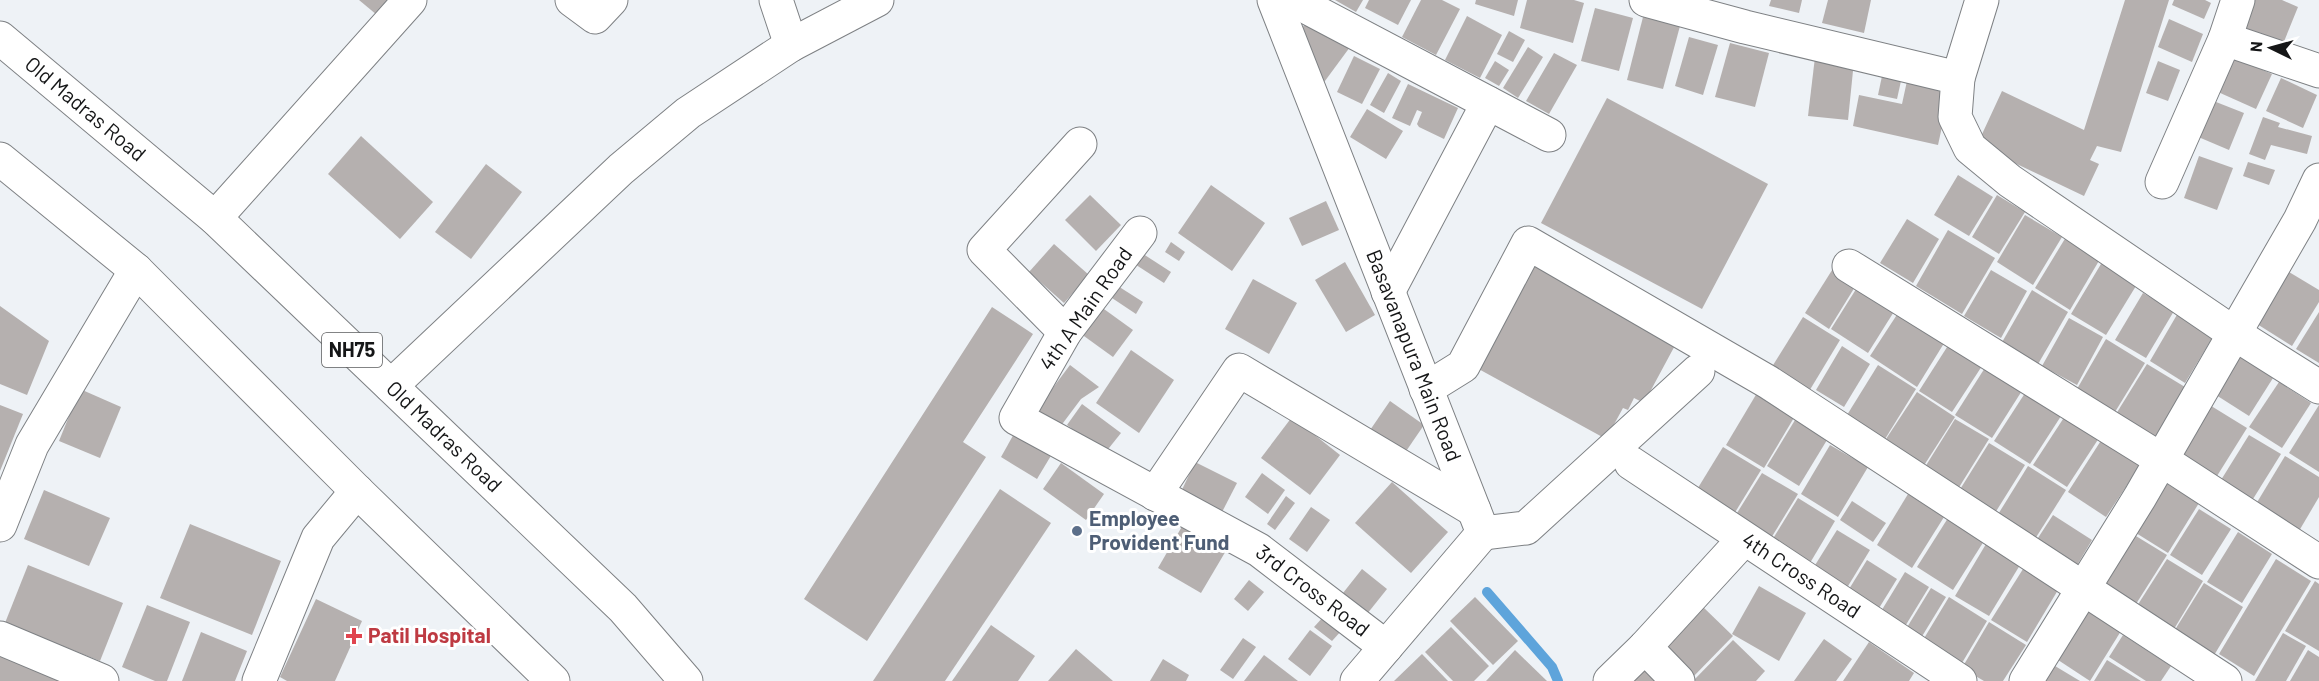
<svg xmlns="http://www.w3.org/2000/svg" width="2319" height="681" viewBox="0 0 2319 681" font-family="Barlow,sans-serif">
<rect width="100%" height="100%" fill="#eef2f6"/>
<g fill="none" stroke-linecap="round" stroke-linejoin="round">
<polyline stroke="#5ea4db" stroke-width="10" points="1487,592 1552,667 1558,681"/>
</g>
<g fill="#b5b0af">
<polygon points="359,0 401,0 383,20"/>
<polygon points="1335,0 1363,0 1356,12"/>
<polygon points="1369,0 1411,0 1398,25 1365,8"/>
<polygon points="1421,0 1442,0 1460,9 1436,55 1402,37"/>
<polygon points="1476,0 1518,0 1514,16 1475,4"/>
<polygon points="1527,0 1574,0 1584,3 1573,43 1520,28"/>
<polygon points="1771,0 1802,0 1799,13 1769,6"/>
<polygon points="1828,0 1871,0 1864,33 1822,23"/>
<polygon points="2125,0 2169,0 2121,152 2097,146 2090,160 2099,164 2084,196 1977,145 2002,91 2084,130"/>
<polygon points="2174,0 2205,0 2211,3 2204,19 2172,5"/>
<polygon points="2241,0 2282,0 2298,7 2283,44 2232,23"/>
<polygon points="1595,8 1633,18 1619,71 1581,61"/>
<polygon points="1467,16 1502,35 1480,78 1445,60"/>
<polygon points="1643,17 1680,26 1663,89 1627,80"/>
<polygon points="2169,19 2203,34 2192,62 2158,47"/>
<polygon points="1305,25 1350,47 1322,85 1296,32"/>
<polygon points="1509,31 1525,40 1513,62 1497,54"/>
<polygon points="1689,37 1718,45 1703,95 1675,86"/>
<polygon points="1730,43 1769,53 1755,107 1715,97"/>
<polygon points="1528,47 1543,57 1518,98 1503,88"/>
<polygon points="1554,53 1577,65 1549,114 1526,101"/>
<polygon points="1354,56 1380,69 1362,104 1337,92"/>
<polygon points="1815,57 1854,61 1848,120 1808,116"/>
<polygon points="2233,57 2272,74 2256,109 2218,92"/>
<polygon points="1495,61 1509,70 1499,86 1485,78"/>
<polygon points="2158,61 2180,70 2168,101 2146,93"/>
<polygon points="1388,73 1401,81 1384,113 1370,105"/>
<polygon points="1882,76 1901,81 1897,99 1878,95"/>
<polygon points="2281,78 2317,95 2303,128 2266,111"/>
<polygon points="1907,81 1950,90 1938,145 1853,126 1859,95 1902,104"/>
<polygon points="1408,84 1458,108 1444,139 1419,127 1417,124 1422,112 1417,110 1410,126 1392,118"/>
<polygon points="1607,98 1768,184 1702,309 1541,223"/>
<polygon points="2211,100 2244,113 2229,150 2196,136"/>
<polygon points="1367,109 1403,131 1386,159 1350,137"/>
<polygon points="2263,117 2280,123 2278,127 2312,136 2307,154 2271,145 2265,160 2249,154"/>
<polygon points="361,136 433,202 400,239 328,174"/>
<polygon points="2199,156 2233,168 2217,210 2184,198"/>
<polygon points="2248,162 2275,170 2269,185 2243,176"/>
<polygon points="486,164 522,192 471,259 435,232"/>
<polygon points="1958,175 1993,197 1969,236 1934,215"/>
<polygon points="1211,185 1265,223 1232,271 1178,233"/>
<polygon points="1090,195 1121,225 1096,251 1065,220"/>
<polygon points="1997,195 2025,212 1999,254 1972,237"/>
<polygon points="1326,201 1339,230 1302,246 1289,218"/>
<polygon points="2025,215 2062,237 2033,285 1997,262"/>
<polygon points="1907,219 1939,239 1913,283 1880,263"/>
<polygon points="1948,230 1995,258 1962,314 1916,286"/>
<polygon points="2066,237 2100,259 2070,310 2035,288"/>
<polygon points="1171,242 1185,252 1179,261 1165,252"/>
<polygon points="1054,244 1089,275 1064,303 1029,272"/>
<polygon points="1137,250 1171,272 1164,283 1130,261"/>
<polygon points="1535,258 1679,338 1644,403 1634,398 1628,410 1623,408 1606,439 1475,367"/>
<polygon points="2104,259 2139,281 2106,335 2071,314"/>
<polygon points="1345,262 1375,315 1346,332 1315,280"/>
<polygon points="1834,267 1858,282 1829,329 1805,313"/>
<polygon points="1991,270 2027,291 2001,338 1964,316"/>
<polygon points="2289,272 2319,290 2319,302 2292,346 2257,324"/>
<polygon points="1253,279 1297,303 1269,354 1225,329"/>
<polygon points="1110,281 1143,302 1136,314 1103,292"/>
<polygon points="1858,286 1895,310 1868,353 1831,329"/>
<polygon points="2032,290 2068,312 2037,366 2001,344"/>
<polygon points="2143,293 2174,311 2146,358 2115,340"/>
<polygon points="1097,304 1133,330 1113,357 1077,331"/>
<polygon points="0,306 49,341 27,395 0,384"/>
<polygon points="992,307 1033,334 963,442 986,457 867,641 804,599"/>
<polygon points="1900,310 1946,340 1917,387 1870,356"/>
<polygon points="2319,312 2319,363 2296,349"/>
<polygon points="2178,313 2214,335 2185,383 2150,361"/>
<polygon points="1803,317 1840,340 1808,393 1770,370"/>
<polygon points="2069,318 2103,337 2077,385 2042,366"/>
<polygon points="2106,339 2145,363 2115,412 2077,389"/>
<polygon points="1949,344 1982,366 1952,412 1919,391"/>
<polygon points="1842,346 1870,364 1844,407 1816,390"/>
<polygon points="1131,350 1174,380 1139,433 1096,403"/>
<polygon points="2241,356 2273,378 2249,416 2216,395"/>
<polygon points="1988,363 2025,386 1992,438 1955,415"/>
<polygon points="2147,364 2185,387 2155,437 2116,414"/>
<polygon points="1070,365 1099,387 1081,399 1060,427 1034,413"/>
<polygon points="1878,365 1916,389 1885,439 1847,415"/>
<polygon points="2279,382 2311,403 2282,448 2249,427"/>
<polygon points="80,389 121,407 100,458 59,441"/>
<polygon points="2027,390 2063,413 2030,464 1994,441"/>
<polygon points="1917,392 1955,417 1923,467 1884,442"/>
<polygon points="1757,393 1795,416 1764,468 1726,445"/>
<polygon points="1390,401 1424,425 1400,460 1366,436"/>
<polygon points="1082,404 1121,433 1105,453 1067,425"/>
<polygon points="2208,404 2247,428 2217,476 2179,452"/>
<polygon points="0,405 23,414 0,471"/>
<polygon points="2319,405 2319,472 2289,453"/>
<polygon points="2065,416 2099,438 2067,487 2033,465"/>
<polygon points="1292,417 1340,455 1310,495 1261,458"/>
<polygon points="1955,419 1989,439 1958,489 1925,467"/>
<polygon points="1795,420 1827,440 1799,486 1767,466"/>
<polygon points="1015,432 1052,454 1037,479 1001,457"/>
<polygon points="2249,435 2281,454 2253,499 2221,480"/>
<polygon points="2102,439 2141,464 2106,517 2068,492"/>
<polygon points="1989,443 2025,465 1995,513 1959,491"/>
<polygon points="1830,445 1868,467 1838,517 1801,494"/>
<polygon points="1723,447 1761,470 1731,519 1693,496"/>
<polygon points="2285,456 2319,477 2319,497 2299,531 2256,504"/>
<polygon points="1195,462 1237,483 1221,514 1180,494"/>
<polygon points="1061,463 1104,494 1086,520 1043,489"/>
<polygon points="2028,466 2066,490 2035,539 1997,516"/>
<polygon points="1262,473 1285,490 1268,514 1245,497"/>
<polygon points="1762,473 1798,494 1768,543 1732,521"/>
<polygon points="2159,479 2199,503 2168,553 2128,528"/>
<polygon points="1392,482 1448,532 1411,573 1355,523"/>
<polygon points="1000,489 1051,523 945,681 873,681"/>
<polygon points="44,490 110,518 89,566 24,539"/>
<polygon points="1908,494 1944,517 1912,568 1877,545"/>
<polygon points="1286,496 1295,503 1275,530 1267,524"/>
<polygon points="1798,498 1835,521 1807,568 1769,545"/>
<polygon points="1852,501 1886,523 1873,542 1840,520"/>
<polygon points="1311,507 1330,520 1307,552 1289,539"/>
<polygon points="2199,509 2231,529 2202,575 2170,555"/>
<polygon points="2053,515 2092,540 2076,567 2036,541"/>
<polygon points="1948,518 1984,541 1953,590 1917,567"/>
<polygon points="1184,523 1227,549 1201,593 1158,568"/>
<polygon points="190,524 281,561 252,635 160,598"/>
<polygon points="1837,530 1870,550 1845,591 1812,570"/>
<polygon points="2238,532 2272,554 2242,603 2207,582"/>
<polygon points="2131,533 2167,555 2136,604 2101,582"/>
<polygon points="1986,544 2020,565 1989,616 1955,596"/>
<polygon points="2167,559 2203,581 2174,629 2137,606"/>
<polygon points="2276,559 2311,581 2254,676 2219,654"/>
<polygon points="1867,560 1897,579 1876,613 1846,594"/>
<polygon points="28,565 123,603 100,661 5,623"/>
<polygon points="1362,569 1387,589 1367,614 1343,593"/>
<polygon points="2023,569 2058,590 2027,642 1991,620"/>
<polygon points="1905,572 1929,587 1904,628 1880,613"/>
<polygon points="1249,580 1264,592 1248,611 1234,599"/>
<polygon points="2315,581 2319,584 2319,651 2285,631"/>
<polygon points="2204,583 2243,607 2213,657 2173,633"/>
<polygon points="1759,586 1806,613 1779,661 1732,634"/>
<polygon points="1931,588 1946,597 1921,638 1906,629"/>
<polygon points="1475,597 1518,641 1493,665 1450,621"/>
<polygon points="1949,597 1987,621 1959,668 1920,645"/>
<polygon points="316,599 362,621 335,681 287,681 280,677"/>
<polygon points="147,605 190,622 167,681 155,681 122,667"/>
<polygon points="1702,606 1733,636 1692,678 1662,649"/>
<polygon points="2083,607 2121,631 2090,681 2052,656"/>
<polygon points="1324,616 1342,630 1332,641 1314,627"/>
<polygon points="1989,622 2026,645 2003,681 1984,681 1962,668"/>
<polygon points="991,625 1035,656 1018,681 952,681"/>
<polygon points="1451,627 1489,666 1474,681 1453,681 1425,652"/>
<polygon points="1310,630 1332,646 1310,676 1288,659"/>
<polygon points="201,632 247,651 235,681 182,681"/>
<polygon points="2283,633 2306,646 2286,681 2255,681"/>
<polygon points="2123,635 2171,666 2161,681 2146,681 2109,657"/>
<polygon points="1243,638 1256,647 1233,679 1220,670"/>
<polygon points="1824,639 1852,659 1836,681 1794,681"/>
<polygon points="1733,640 1765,671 1756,681 1696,681 1694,680"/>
<polygon points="1869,642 1914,673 1909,681 1843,681"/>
<polygon points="1076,649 1113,681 1048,681"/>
<polygon points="1515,650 1547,681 1486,681"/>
<polygon points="2308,650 2319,657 2319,681 2290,681"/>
<polygon points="1422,654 1448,681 1394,681"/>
<polygon points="1264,655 1298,681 1244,681"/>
<polygon points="0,656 62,681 0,681"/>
<polygon points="1163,659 1189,675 1186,681 1150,681"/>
<polygon points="2107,660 2141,681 2094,681"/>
<polygon points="1647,663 1664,681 1628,681"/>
<polygon points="2050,663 2080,681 2038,681"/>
</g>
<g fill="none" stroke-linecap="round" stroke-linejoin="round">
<g stroke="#7e8184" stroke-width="35">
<g id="minor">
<polyline points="572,0 595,17 611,0"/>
<polyline points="776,0 791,45"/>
<path id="s1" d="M1274 0 1483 533 1357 681"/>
<polyline points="1293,0 1549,135"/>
<polyline points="1646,0 1745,27 1958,78 1955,117 1970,148 2010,181 2235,334 2319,387"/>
<polyline points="2238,0 2225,39 2319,71"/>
<polyline points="1958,78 1982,0"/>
<polyline points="2162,182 2225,39"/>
<polyline points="215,218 410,0"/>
<path id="s2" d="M1140 233 1065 332 1016 418 1259 550 1386 647"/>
<polyline points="1849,266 2162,460 2319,562"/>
<polyline points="1388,292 1488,103"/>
<polyline points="1065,332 984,250 1080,144"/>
<polyline points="391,386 621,169 688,113 791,45 877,0"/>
<polyline points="1426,389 1463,366 1528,243 1768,382 2225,681"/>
<path id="s3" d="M1631 463 1960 681"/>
<polyline points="1155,494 1239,370 1474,510"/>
<polyline points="0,525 32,445 136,270"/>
<polyline points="1483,533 1526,528 1698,371"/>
<polyline points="0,638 102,681"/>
<polyline points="1645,647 1678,681"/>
<polyline points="259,681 318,538 357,491"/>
<polyline points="1610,681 1645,647 1744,539"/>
<polyline points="2026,681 2140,497 2300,220 2319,180"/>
</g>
</g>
<g stroke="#7e8184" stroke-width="35">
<g id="highway">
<path id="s4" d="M0 38 215 218 623 608 686 681"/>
<polyline points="0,159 136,270 357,491 553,681"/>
</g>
</g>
<use href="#minor" stroke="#fff" stroke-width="33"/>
<use href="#highway" stroke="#fff" stroke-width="33"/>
</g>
<circle fill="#5c6f8a" stroke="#fff" stroke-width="2" cx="1077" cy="531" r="6"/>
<path fill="#e0444e" stroke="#fff" stroke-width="2" d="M351 627h6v6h6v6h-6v6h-6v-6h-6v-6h6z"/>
<g text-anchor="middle" stroke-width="6" stroke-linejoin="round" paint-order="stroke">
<rect fill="#fff" stroke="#5b5c5d" stroke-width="1.5" x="322" y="333" width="60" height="34" rx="4.5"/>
<g font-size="20" font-weight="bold" fill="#151617">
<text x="352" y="357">NH75</text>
</g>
<g font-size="21" fill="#151617" stroke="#fff">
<text dy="7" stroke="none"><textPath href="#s4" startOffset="111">Old Madras Road</textPath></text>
<text transform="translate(1086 309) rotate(-55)" y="7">4th A Main Road</text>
<text dy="7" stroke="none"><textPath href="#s1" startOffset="382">Basavanapura Main Road</textPath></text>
<text dy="7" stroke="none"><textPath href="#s4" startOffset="597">Old Madras Road</textPath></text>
<text dy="7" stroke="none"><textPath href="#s3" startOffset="204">4th Cross Road</textPath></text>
<text dy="7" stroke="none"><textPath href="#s2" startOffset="567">3rd Cross Road</textPath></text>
</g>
<g font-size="21" font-weight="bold" fill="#4e5e75" stroke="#fff" text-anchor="start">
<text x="1089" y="526">Employee<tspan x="1089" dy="24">Provident Fund</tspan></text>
</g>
<g font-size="21" font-weight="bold" fill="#be3a42" stroke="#fff" text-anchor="start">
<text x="368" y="643">Patil Hospital</text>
</g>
</g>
<g transform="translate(2271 48) rotate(275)" stroke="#ffffff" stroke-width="4.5" paint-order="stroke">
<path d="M0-4.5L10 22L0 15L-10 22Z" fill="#151617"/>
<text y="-9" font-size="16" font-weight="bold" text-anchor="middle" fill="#151617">N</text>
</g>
</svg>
